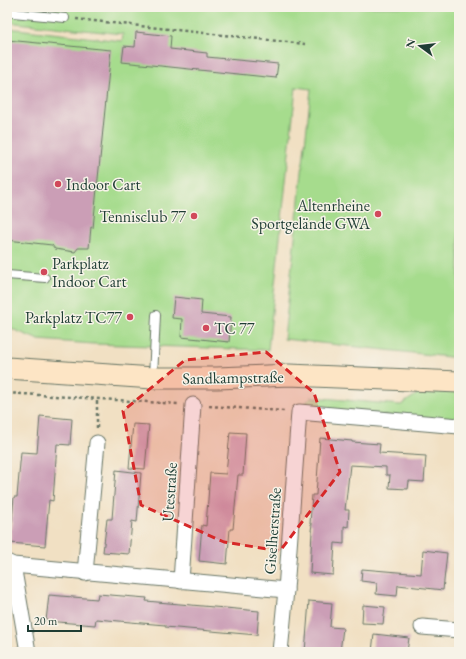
<svg xmlns="http://www.w3.org/2000/svg" width="466" height="659" viewBox="0 0 466 659" font-family="'EB Garamond',serif">
<rect width="100%" height="100%" fill="#f7f3e8"/>
<filter id="ink" filterUnits="userSpaceOnUse"><feTurbulence type="fractalNoise" baseFrequency=".025" numOctaves="2"/><feDisplacementMap in="SourceGraphic" scale="8" xChannelSelector="R" yChannelSelector="G"/><feConvolveMatrix kernelMatrix="1 2 1 2 8 2 1 2 1" color-interpolation-filters="sRGB"/></filter>
<filter id="wash" filterUnits="userSpaceOnUse"><feTurbulence type="fractalNoise" baseFrequency=".012" numOctaves="4" result="noise"/><feDisplacementMap in="SourceGraphic" scale="16" xChannelSelector="R" yChannelSelector="G"/><feGaussianBlur stdDeviation="0.9" result="paint"/><feColorMatrix in="noise" values="0 0 0 0 0 0 0 0 0 0 0 0 0 0 0 0 0 1.4 0 .05"/><feComposite in="paint" operator="in"/></filter>
<g filter="url(#wash)">
<rect width="100%" height="100%" fill="#f1e0c3"/>
<g fill="#a6dc8d" stroke="#628c60">
<polygon points="7,7 459,7 459,358 284,339 311,89 296,87 268,350 94,344 39,340 7,327 7,26 7,28 122,41 123,34 7,22"/>
<polygon points="426,388 459,391 459,422 300,408 311,397 401,405"/>
</g>
<g id="blocks">
<g fill="#cb9eb6">
<polygon points="136,32 171,36 170,49 207,53 207,57 278,64 276,78 122,62 124,46 135,47"/>
<polygon points="7,40 111,50 93,228 91,227 89,248 78,248 75,252 55,249 52,245 7,240"/>
<polygon points="174,297 202,300 201,314 231,317 229,342 181,337 182,319 172,318"/>
<polygon points="40,416 72,419 70,445 57,444 53,501 49,500 45,546 10,543 14,497 17,497 21,452 37,453"/>
<polygon points="133,424 149,425 145,469 129,468"/>
<polygon points="230,432 246,433 243,475 238,475 233,529 230,529 227,564 199,561 202,525 206,526 210,473 226,474"/>
<polygon points="320,438 352,441 352,442 380,444 379,453 426,456 424,482 409,481 408,489 389,488 390,475 386,475 386,467 350,465 345,510 349,510 348,527 344,526 344,544 335,543 333,575 310,573 312,531 311,531 312,524 310,524 312,495 316,495"/>
<polygon points="116,470 141,473 137,522 132,521 129,554 103,552 107,519 112,519"/>
<polygon points="423,550 447,553 443,590 398,585 397,596 376,594 377,583 361,581 362,569 421,574"/>
<polygon points="98,594 147,598 146,601 259,611 257,635 165,627 165,625 96,619 95,625 46,621 49,595 97,599"/>
<polygon points="309,601 332,603 330,627 343,628 340,652 305,652"/>
<polygon points="363,605 385,607 383,624 362,623"/>
<polygon points="374,634 409,638 407,652 372,652"/>
</g>
</g>
</g>
<g filter="url(#ink)">
<use href="#blocks" fill-opacity="0" stroke="#687666" stroke-width="1"/>
<g fill="none" stroke-linecap="round" stroke-linejoin="round">
<g stroke="#687666" stroke-width="10">
<g id="lane">
<polyline points="7,13 13,13 14,7"/>
<polyline points="13,13 65,18"/>
<polyline points="7,275 45,278"/>
<polyline points="153,377 156,315"/>
</g>
</g>
<g stroke="#687666" stroke-width="17">
<g id="street">
<polyline points="7,562 13,565 286,590"/>
<polyline points="13,565 28,652"/>
<polyline points="85,573 97,443"/>
<polyline points="181,581 193,405"/>
<polyline points="422,627 459,630"/>
<polyline points="280,652 286,590 299,412 459,426"/>
</g>
</g>
<g stroke="#687666" stroke-width="23">
<polyline id="secondary" points="7,368 153,378 217,378 289,375 459,382"/>
</g>
<g stroke="#687666" stroke-width="2.5" stroke-dasharray="3 3" stroke-linecap="butt">
<polyline points="76,19 305,44"/>
<polyline points="7,393 178,404"/>
<polyline points="209,406 284,411"/>
<polyline points="97,428 97,399"/>
</g>
<use href="#lane" stroke="#fff" stroke-width="8"/>
<use href="#street" stroke="#fff" stroke-width="15"/>
<use href="#secondary" stroke="#fde5c5" stroke-width="21"/>
</g>
</g>
<path fill="#d62828" fill-opacity="0.2" stroke="#d62828" stroke-width="3" stroke-dasharray="8 5" stroke-linejoin="round" d="M266 352 314 393 340 472 280 551 224 542 141 505 123 411 185 360Z"/>
<g fill="#d1495b" stroke="#f7f3e8" stroke-width="1.5">
<circle cx="58" cy="184" r="4"/>
<circle cx="378" cy="214" r="4"/>
<circle cx="194" cy="216" r="4"/>
<circle cx="44" cy="272" r="4"/>
<circle cx="130" cy="317" r="4"/>
<circle cx="206" cy="328" r="4"/>
</g>
<g text-anchor="middle" stroke-width="3" stroke-linejoin="round" paint-order="stroke">
<g font-size="16" fill="#1f3d34" stroke="#f7f3e8" text-anchor="start">
<text x="66" y="190">Indoor Cart</text>
<text x="370" y="211" text-anchor="end">Altenrheine<tspan x="370" dy="18">Sportgelände GWA</tspan></text>
<text x="186" y="222" text-anchor="end">Tennisclub 77</text>
<text x="52" y="269">Parkplatz<tspan x="52" dy="18">Indoor Cart</tspan></text>
<text x="122" y="323" text-anchor="end">Parkplatz TC77</text>
<text x="214" y="334">TC 77</text>
</g>
<g font-size="16" fill="#1f3d34" stroke="#f7f3e8">
<text transform="translate(233 377) rotate(-1)" y="6">Sandkampstraße</text>
<text transform="translate(169 492) rotate(-86)" y="6">Utestraße</text>
<text transform="translate(272 531) rotate(-86)" y="6">Giselherstraße</text>
</g>
</g>
<rect width="466" height="659" fill="none" stroke="#f7f3e8" stroke-width="24"/>
<g transform="translate(420 46) rotate(285)" stroke="#f7f3e8" stroke-width="3" paint-order="stroke">
<path d="M0-3L7 15L0 10L-7 15Z" fill="#1f3d34"/>
<text y="-6" font-size="11" font-weight="bold" text-anchor="middle" fill="#1f3d34">N</text>
</g>
<path d="M28 625v6h53v-6" fill="none" stroke="#1f3d34" stroke-width="2"/>
<text x="34" y="625" font-size="12" fill="#1f3d34" stroke="#f7f3e8" stroke-width="3" paint-order="stroke">20 m</text>
</svg>
